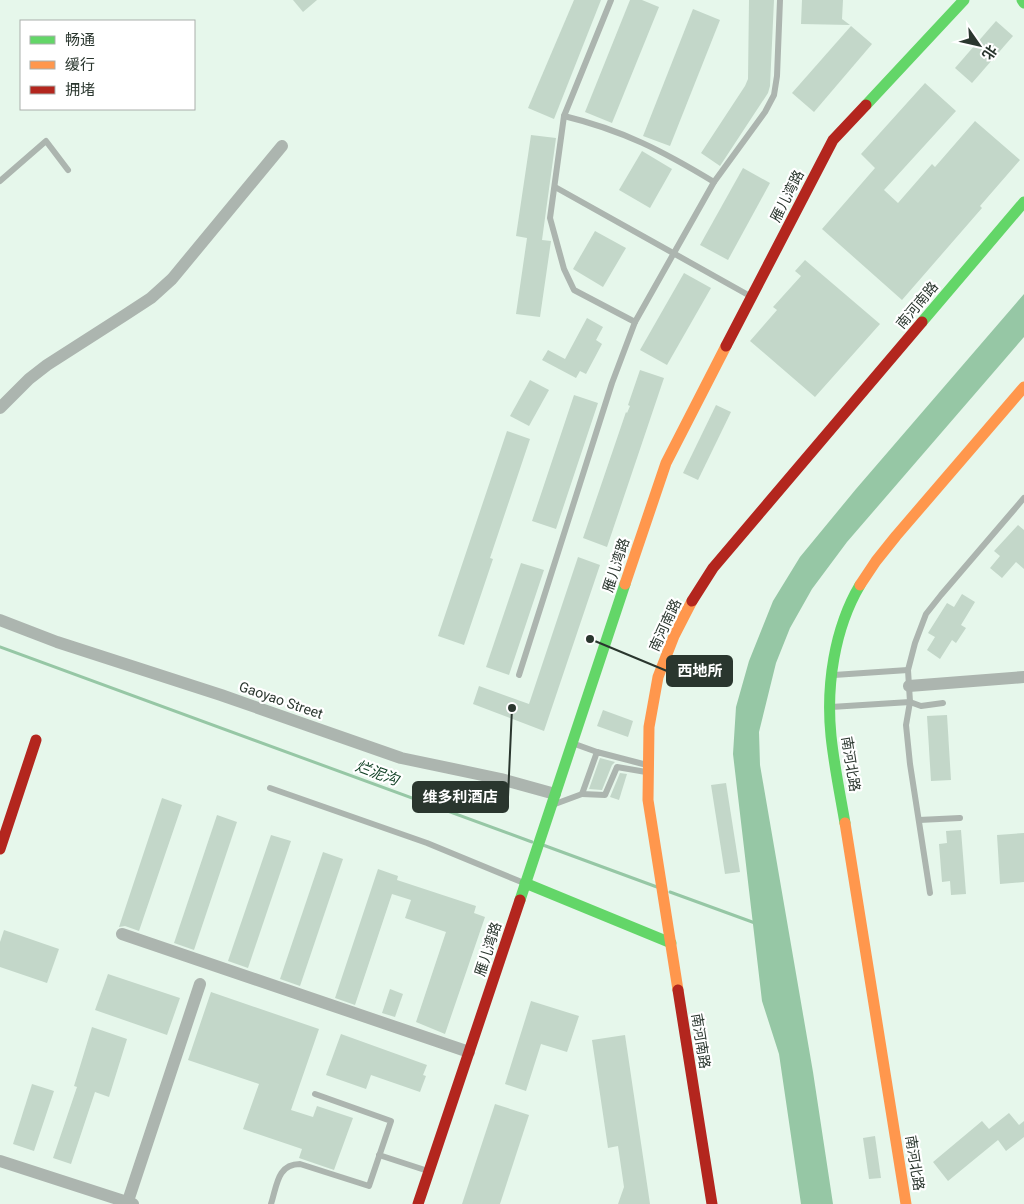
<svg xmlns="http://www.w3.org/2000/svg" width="1024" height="1204" viewBox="0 0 1024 1204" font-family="Roboto,'Noto Sans SC',sans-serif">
<rect width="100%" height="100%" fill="#e6f7eb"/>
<polygon fill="#96c7a5" points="1024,294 1024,337 847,542 812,589 790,628 776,663 759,732 760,765 813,1072 833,1204 801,1204 779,1054 762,1001 733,754 736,707 749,661 773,601 800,557 856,489"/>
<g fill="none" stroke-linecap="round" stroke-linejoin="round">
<g stroke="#96c7a5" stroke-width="3">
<polyline points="0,647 532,842"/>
<polyline points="543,845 657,887"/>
<polyline points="670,892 755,923"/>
</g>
</g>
<g fill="#c3d7c9">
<polygon points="293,0 317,0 303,12"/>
<polygon points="574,0 601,0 554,119 528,108"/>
<polygon points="630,0 642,0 659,7 612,123 585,112"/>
<polygon points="749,0 774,0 770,86 768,93 720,166 701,153 745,86 748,79"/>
<polygon points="802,0 843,0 842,19 850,25 801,24"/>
<polygon points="693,9 720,20 670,146 643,136"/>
<polygon points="996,21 1013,36 972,83 955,68"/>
<polygon points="851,26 872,44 814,112 792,93"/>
<polygon points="925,83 956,111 884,190 898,203 932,164 935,167 975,121 1020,160 980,206 982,208 902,300 822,229 875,168 861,154"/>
<polygon points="531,135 556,138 542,240 551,241 540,317 516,314 527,238 516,236"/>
<polygon points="642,151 672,169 650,208 619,190"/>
<polygon points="743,168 770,183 728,260 700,245"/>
<polygon points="595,231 626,248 603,287 573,269"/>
<polygon points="805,260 880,324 815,397 750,341 777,310 773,307 801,276 795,271"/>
<polygon points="684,273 711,288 667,365 640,350"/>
<polygon points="587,318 603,327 596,340 602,344 586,374 580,371 576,378 542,360 548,350 565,359"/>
<polygon points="640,370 664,378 607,547 583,538 626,412 627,413 630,406 628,405"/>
<polygon points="530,380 549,390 529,426 510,416"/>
<polygon points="574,395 598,403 556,529 532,521"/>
<polygon points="716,405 731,412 698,480 683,473"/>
<polygon points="507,431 530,439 490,558 493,559 464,645 438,636"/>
<polygon points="1018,525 1024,530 1024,569 1016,562 1002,578 990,568 1000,556 994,551"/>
<polygon points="578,557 600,565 544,731 473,704 479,686 529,704"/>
<polygon points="521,563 544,570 509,675 486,667"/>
<polygon points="962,594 975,602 961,625 966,628 956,643 952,640 940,659 927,650 935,637 928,633 947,603 954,607"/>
<polygon points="603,710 633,721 628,737 597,726"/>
<polygon points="947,715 951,780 931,781 927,716"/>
<polygon points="600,758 615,762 612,765 602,790 589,789"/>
<polygon points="620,773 627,774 619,800 610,797"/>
<polygon points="726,783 740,872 725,874 711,785"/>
<polygon points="162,798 182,805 139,931 125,926 119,927"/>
<polygon points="217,815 237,822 194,950 174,943"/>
<polygon points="961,830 966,894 951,895 950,881 942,882 939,844 947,843 946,831"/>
<polygon points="1024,833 1024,882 1000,884 997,835"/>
<polygon points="271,835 291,841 248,968 228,961"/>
<polygon points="323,852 343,859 300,986 280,979"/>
<polygon points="378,869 398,876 397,880 476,906 474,913 485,917 445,1034 416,1022 446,932 405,918 411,900 392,894 355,1005 335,998"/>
<polygon points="4,930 59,949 47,983 0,967 0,942"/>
<polygon points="108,974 180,998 167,1035 95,1010"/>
<polygon points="390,989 403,994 395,1017 382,1013"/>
<polygon points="211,992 319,1029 291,1110 313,1117 317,1106 353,1118 334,1170 299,1158 302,1149 243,1129 259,1084 188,1060"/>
<polygon points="531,1001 579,1016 567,1052 541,1044 526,1091 505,1084"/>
<polygon points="92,1027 127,1039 109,1097 95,1092 71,1164 53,1158 77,1087 74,1086"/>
<polygon points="341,1034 427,1065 423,1075 426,1076 420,1092 371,1075 366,1089 326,1075"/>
<polygon points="625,1035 650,1204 618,1204 624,1187 618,1146 608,1148 592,1040"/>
<polygon points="32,1084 54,1091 34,1151 13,1144"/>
<polygon points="495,1104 529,1115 500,1204 462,1204"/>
<polygon points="1009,1113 1019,1125 1024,1121 1024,1137 1006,1151 998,1140 948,1181 933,1162 982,1121 989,1129"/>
<polygon points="875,1136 881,1178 869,1179 863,1138"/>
</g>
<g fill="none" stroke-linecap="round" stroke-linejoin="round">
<g stroke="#acb5af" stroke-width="6">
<polyline points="611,0 564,116 550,218 564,269 574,290 635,322"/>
<path d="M564 116C622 130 663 151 714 182"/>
<polyline points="0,181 46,141 68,170"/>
<polyline points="555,187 750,296"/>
<polyline points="519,675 612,383 635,322 714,182 765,112 774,95 777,76 780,0"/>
<polyline points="834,675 908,670"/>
<polyline points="831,707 910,702 921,706 943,703"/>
<polyline points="572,743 597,752"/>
<polyline points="646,772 617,767 605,795 582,794 597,752 647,765"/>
<polyline points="270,788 427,843 524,883"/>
<polyline points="555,804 582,794"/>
<polyline points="919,820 960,818"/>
<polyline points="930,893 910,764 906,725 910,702 908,670 915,643 926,614 941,595 1024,498"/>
<polyline points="379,1155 428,1171"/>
<path d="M271 1204C277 1186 277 1164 300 1164L369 1186 391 1121 315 1094"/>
</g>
<g stroke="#acb5af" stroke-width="12">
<polyline points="0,408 29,379 47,365 125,315 151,298 172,279 282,146"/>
<polyline points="0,620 57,642 221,695 401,758 501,779 555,794"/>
<polyline points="909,686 1024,677"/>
<polyline points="122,934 469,1052"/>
<polyline points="0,1161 133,1204"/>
<polyline points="127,1204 200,984"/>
</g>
<g stroke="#63d668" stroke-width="11">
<polyline points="1022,0 1024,3"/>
<polyline points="866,105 964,0"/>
<polyline points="922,322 1024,202"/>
<path d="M845 823C840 794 834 765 831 736 826 686 834 629 860 585"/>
<polyline points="525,883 671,943"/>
<polyline points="520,900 625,584"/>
</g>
<g stroke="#ff974d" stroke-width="11">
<polyline points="625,584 666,463 726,346"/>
<polyline points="860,585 876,561 896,536 1024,387"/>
<polyline points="845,823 906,1204"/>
<polyline points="678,990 648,800 649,727 658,677 674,636 692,601"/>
</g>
<g stroke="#b3261e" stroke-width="11">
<polyline points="726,346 833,140 866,105"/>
<polyline points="692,601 713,568 922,322"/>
<polyline points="0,849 36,740"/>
<polyline points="678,990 712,1204"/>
<polyline points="418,1204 520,900"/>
</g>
</g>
<g text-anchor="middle" stroke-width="4.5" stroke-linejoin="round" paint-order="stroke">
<g font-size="14" fill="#2a362e" stroke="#fff">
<text transform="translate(787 196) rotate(-63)" y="5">雁儿湾路</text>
<text transform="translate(917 305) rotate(-50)" y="5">南河南路</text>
<text transform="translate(616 565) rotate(-72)" y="5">雁儿湾路</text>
<text transform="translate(665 625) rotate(-65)" y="5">南河南路</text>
<text transform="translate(281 700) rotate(19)" y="5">Gaoyao Street</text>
<text transform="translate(851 764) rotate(81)" y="5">南河北路</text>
<text transform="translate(488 949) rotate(-72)" y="5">雁儿湾路</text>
<text transform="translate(701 1041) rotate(81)" y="5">南河南路</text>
<text transform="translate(915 1163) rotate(81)" y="5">南河北路</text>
</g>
<g font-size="15" font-style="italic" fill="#124226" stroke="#fff">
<text transform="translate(377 773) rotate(20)" y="5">烂泥沟</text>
</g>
</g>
<path fill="none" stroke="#2a362e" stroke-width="2" d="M590 639L667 671M512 708L508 797"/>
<g fill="#2a362e" stroke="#fff" stroke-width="2">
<circle cx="590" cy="639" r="5"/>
<circle cx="512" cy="708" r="5"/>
</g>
<g fill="#2a362e" stroke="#2a362e" stroke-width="2">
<rect x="667" y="656" width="65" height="30" rx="5"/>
<rect x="413" y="782" width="95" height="30" rx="5"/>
</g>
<g font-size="15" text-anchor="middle" font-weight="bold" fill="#fff">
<text x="700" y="676">西地所</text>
<text x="460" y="802">维多利酒店</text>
</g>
<rect x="20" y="20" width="175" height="90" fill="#ffffff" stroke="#aaafab"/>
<rect x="30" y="36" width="25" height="8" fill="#63d668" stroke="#aaafab"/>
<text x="65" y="45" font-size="15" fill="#2a362e">畅通</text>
<rect x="30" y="61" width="25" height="8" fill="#ff974d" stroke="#aaafab"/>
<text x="65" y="70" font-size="15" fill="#2a362e">缓行</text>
<rect x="30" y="86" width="25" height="8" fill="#b3261e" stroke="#aaafab"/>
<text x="65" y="95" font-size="15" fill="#2a362e">拥堵</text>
<g transform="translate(979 45) rotate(124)" stroke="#ffffff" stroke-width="4" paint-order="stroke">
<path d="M0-4L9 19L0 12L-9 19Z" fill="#2a362e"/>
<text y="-8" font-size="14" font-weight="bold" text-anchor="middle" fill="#2a362e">北</text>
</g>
</svg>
